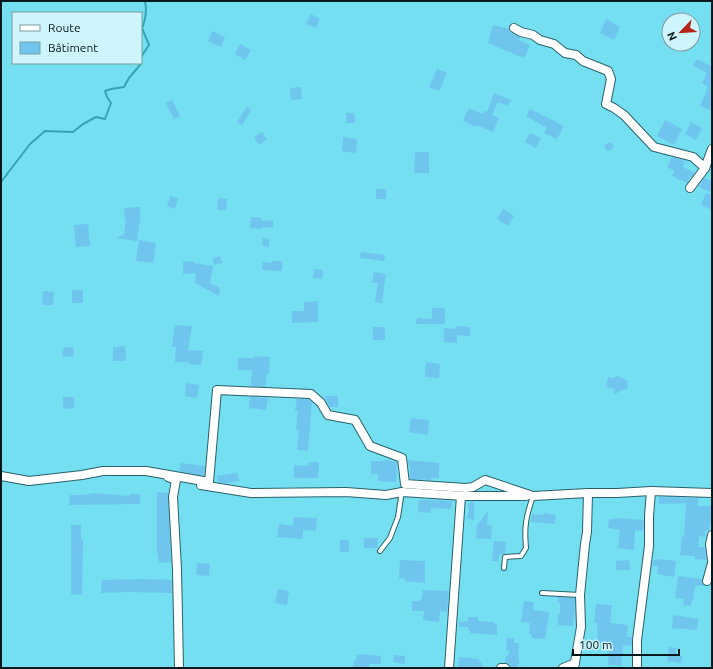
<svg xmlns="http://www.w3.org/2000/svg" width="713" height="669" viewBox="0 0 713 669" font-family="Ubuntu,sans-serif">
<rect width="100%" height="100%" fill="#74dff1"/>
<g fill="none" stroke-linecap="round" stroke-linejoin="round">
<g stroke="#34a4b5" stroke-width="2">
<path d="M141 57 149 45 142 28C146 19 147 11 145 1"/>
<polyline points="1,182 30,144 45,131 73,132 83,124 96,117 105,119 111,103 107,97 105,91 111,89 124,87 129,78 140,65 140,63"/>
</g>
</g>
<g fill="#6fc5ed">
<polygon points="311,14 320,19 316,28 306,24"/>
<polygon points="606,19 620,27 614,40 600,33"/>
<polygon points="493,25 509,29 511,33 520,37 519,40 530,45 524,58 488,43"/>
<polygon points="212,31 225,37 221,47 208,41"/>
<polygon points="240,44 251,50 245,60 235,54"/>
<polygon points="697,59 711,66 712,64 712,111 700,106 708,87 702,83 707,73 693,66"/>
<polygon points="437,69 447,73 439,91 429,87"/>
<polygon points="301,87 302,99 291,100 290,88"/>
<polygon points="494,93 511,100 508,106 498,102 492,115 499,118 493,132 477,125 476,127 463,121 469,108 482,114 484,111 487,112"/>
<polygon points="172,100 180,116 174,119 166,103"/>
<polygon points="247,107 251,110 242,125 237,122"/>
<polygon points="530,109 564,126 557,139 544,133 547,128 526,116"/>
<polygon points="346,113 354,113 355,123 346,123"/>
<polygon points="665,120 682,129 674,145 657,136"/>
<polygon points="691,122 702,128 696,140 685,134"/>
<polygon points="262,132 267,139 259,145 254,137"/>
<polygon points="530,133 541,138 536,148 525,142"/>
<polygon points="343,137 357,139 356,153 342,151"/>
<polygon points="611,142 614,148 607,151 604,145"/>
<polygon points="415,152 429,152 429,173 414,173"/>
<polygon points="672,157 685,161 683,167 695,173 691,177 690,176 687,183 672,176 675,171 667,167"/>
<polygon points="704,178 712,181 712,186 710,192 699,187"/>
<rect x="376" y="189" width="10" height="10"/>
<polygon points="706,193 712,195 712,210 701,205"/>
<polygon points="170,196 178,198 175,209 167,206"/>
<polygon points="218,198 227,199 226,210 217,210"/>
<polygon points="140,207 140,219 137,241 116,238 124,234 126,220 125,220 124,208"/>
<polygon points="503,209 514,216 508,226 497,219"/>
<polygon points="251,217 262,218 262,221 273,220 273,227 261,228 261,229 250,228"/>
<polygon points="88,224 90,246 76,247 74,225"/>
<polygon points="263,238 269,239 269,247 262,246"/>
<polygon points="139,240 156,243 153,263 136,261"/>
<polygon points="361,252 385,255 384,261 360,258"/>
<polygon points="220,256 222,263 214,265 212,259"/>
<polygon points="194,261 194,263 213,266 210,283 220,288 219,296 195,283 196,273 183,274 183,262"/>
<polygon points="272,261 282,261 282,271 262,270 263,262 272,263"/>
<polygon points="314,269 323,270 322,279 313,278"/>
<polygon points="374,272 386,274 382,303 375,302 378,283 372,283"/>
<rect x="72" y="290" width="11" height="13"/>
<polygon points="43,291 54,292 53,305 42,305"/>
<polygon points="318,301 318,322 292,323 292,311 304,311 304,302"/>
<polygon points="432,308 445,308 445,324 416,324 417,318 432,319"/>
<polygon points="175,325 192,326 188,350 203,351 201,365 189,364 189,362 175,362 176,347 172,347"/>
<polygon points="456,326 470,327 470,336 457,335 457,343 444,342 444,328 456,329"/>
<rect x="373" y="327" width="12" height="13"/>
<polygon points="125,346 126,361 113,361 113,347"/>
<polygon points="64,347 74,348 73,357 62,356"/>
<polygon points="254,356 270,357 269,373 267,373 265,387 251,386 252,370 238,370 238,358 254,358"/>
<polygon points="426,362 440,364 439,378 425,377"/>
<polygon points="617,376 628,381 627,389 624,389 613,395 615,389 606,387 608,377 613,378"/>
<polygon points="186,383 199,385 197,398 185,396"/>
<polygon points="324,396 338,396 338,407 330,407"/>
<polygon points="63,397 74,397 74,408 63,409"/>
<polygon points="250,397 268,398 266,410 249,408"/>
<polygon points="297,399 309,399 312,403 308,451 297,450 299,430 296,430 298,411 295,410"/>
<polygon points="411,418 429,420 428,435 409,432"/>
<polygon points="385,460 397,462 396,482 378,481 378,474 371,474 371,461 384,461"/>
<polygon points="408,460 439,463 439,478 431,478 431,480 410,479 410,467 409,467"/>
<polygon points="309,462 319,462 318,478 294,478 294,465 308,466"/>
<polygon points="181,463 205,466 204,476 179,471"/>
<polygon points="237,473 239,481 225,483 218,482 217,476"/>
<polygon points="157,492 168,493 171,562 159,563 157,550"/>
<polygon points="93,493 129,496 129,494 140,494 140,504 69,505 70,495 84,495"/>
<polygon points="659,497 698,498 698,506 712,506 712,522 710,522 709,530 705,531 705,537 699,536 698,547 705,547 706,560 695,559 695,556 680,555 682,536 684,537 686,503 659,504"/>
<polygon points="419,500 452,501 451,509 431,508 430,513 418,512"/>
<polygon points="470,502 474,502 474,520 467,518 469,510 468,504 470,504"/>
<polygon points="488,511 487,525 492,526 491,539 476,538 477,525"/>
<polygon points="544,513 556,515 555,524 531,522 532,514 544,515"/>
<polygon points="294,517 317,518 316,531 303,530 303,539 277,537 279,524 293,526"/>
<polygon points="615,518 644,520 643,531 635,530 634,550 618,548 620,530 608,528 609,519 615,519"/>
<polygon points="71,525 81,525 81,539 83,539 82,595 71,594"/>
<polygon points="364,538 378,538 377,548 364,548"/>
<rect x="340" y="540" width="9" height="12"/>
<polygon points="494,541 506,542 505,554 499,554 498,561 492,561"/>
<polygon points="659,559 676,561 674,577 657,574 658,566 653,566 653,560"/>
<polygon points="400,560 425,561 425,583 405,581 405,579 399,578"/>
<polygon points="629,560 630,570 616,570 616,561"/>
<polygon points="197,563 210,564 209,576 196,575"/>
<polygon points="678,576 702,579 704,586 695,585 693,601 692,600 691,606 683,605 684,599 675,598"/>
<polygon points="147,579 172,580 172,593 128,592 101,593 102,580"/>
<polygon points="278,589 289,591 287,605 275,603"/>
<polygon points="423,590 449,591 447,612 440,611 439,622 423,620 424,611 412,611 412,601 418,601 422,599"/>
<polygon points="558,597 575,598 574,619 573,619 573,626 558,625 558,614 560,614 560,603 558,603"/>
<polygon points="524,601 534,602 533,610 549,612 545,639 531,638 532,634 529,634 530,623 521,622"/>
<polygon points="596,604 612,605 610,623 628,625 627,637 632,637 632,646 623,645 621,666 608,665 609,644 598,643 597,623 594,623"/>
<polygon points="673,615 698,619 697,630 672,628"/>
<polygon points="468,617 478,617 478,621 494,622 494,624 497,624 497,635 470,633 470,631 468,630 468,627 459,627 459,622 468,621"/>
<polygon points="507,638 514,638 514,643 519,643 518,657 519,660 519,664 515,668 510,668 510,665 505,663 505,659 510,651 506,650"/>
<polygon points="669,647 677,648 676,655 682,656 681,663 667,661"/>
<polygon points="357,654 381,656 381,664 369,664 369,668 353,668 354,660 356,661"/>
<polygon points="394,655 405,656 405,664 393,662"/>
<polygon points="459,657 478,659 482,664 482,668 458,668"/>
</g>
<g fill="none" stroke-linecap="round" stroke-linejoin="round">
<g stroke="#28616b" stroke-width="6">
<g id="service">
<polyline points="380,551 390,538 398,517 402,491"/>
<path d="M504 568 505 557 521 556 526 548C524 526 526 517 533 496"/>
<polyline points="542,593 580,595"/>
</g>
</g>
<g stroke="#28616b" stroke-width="10">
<g id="minor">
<polyline points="514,28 521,32 533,35 540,40 554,44 565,53 576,55 583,61 608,71 611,79 606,104 614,108 624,115 654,147 693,157 705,168"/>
<polyline points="690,188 705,168 712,149"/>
<polyline points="1,476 29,481 82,475 103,471 146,471 209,482 217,390 311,394 321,403 328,415 355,420 370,446 402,458 405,484 466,488 473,487 485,480 533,496 588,493 617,493 651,491 712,493"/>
<polyline points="168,477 176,480 173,497 177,569 179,668"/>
<polyline points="201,485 251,493 346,492 386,495 402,492 464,496 526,496"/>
<polyline points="712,535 710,544 712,560"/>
<polyline points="707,581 712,563"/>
<polyline points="449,668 461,496"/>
<polyline points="501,668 505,668"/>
<polyline points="563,668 575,663"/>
<polyline points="574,668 581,627 580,595 585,544 587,532 588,493"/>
<polyline points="637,668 637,640 649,546 649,516 651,491"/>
</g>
</g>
<use href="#service" stroke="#fff" stroke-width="4"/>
<use href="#minor" stroke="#fff" stroke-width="8"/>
</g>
<rect width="713" height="669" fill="none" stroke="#02181c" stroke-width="4"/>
<rect x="12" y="12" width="130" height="52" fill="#cff5fc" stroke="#7d9da2"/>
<rect x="20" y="25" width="20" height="6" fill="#ffffff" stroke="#7d9da2"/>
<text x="48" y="32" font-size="12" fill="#02181c">Route</text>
<rect x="20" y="42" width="20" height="12" fill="#6fc5ed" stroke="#7d9da2"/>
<text x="48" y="52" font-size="12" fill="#02181c">Bâtiment</text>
<g transform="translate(681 32) rotate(245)"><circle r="19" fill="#cff5fc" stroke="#7d9da2"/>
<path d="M0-3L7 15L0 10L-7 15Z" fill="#b42618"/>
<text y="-6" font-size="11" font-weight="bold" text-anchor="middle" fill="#02181c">N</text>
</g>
<path d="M573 649v6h106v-6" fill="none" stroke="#02181c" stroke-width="2"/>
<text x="579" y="649" font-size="12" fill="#02181c" stroke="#cff5fc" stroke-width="3" paint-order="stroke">100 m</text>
</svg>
